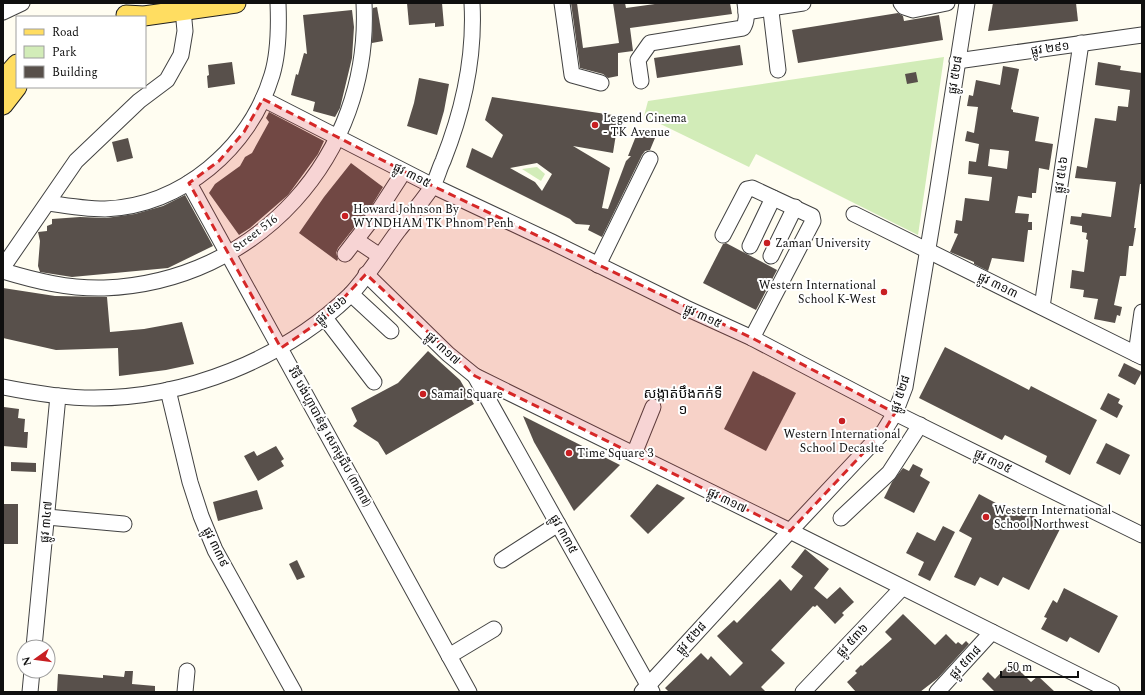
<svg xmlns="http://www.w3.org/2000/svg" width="1145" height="695" viewBox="0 0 1145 695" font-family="Spectral,'Noto Sans Khmer',serif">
<rect width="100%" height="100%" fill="#fffdf1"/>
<g fill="#d2ecb8">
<polygon points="944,57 918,235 756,154 749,167 644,116 648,101"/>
<polygon points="537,167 545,174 541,181 522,169"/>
</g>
<g fill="#58504b" fill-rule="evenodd">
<polygon points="407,3 442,3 444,26 435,27 435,23 409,25"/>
<polygon points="571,3 577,3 583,48 619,43 613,3 625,3 626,8 662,3 730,3 732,14 630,28 633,51 618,53 618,76 608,78 603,74 580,68"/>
<polygon points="993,3 1076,3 1078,21 988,31"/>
<polygon points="377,7 383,41 372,43 373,8"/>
<polygon points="352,10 354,27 352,58 340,108 335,117 313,111 315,102 291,95 296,74 298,75 304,53 307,54 303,15"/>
<polygon points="898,13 903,16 904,21 939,15 943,40 798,63 792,30"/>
<polygon points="740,45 743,65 657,78 654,58"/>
<polygon points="232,62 235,84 208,88 207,76 209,75 208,65"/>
<polygon points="1098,62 1121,66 1120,70 1142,73 1142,184 1140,184 1134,228 1136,228 1133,246 1129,246 1126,276 1120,276 1114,305 1122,307 1120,316 1117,315 1115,323 1094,319 1098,299 1083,297 1084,290 1070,288 1072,270 1084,272 1088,240 1086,239 1087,233 1082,232 1082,226 1070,224 1071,216 1081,217 1082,213 1111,217 1116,182 1075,178 1077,166 1087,168 1095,118 1116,121 1118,106 1128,107 1130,90 1095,85"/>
<path d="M1003 66 1019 69 1011 109 1013 110V112L1039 117 1035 141 1053 144 1049 170 1039 168 1036 193H1032V198L1018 196 1015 213 1029 214 1028 222H1032V230H1028L1024 262 992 258 988 271 974 264V262L950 252 958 234 954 233 956 220 962 221 965 198 989 201 992 177 968 174 969 161 976 162 979 144 965 141 967 131 974 133 978 107 967 106 969 95 973 96 976 80 1000 85ZM990 149 1009 151 1007 169 988 166Z"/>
<polygon points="916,72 918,82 907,84 905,74"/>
<polygon points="419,78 449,84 444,111 437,135 407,126 414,103"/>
<path d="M492 97 626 117 623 127 621 126 620 135 616 134 613 153 573 146 610 168 602 208 608 209 626 161 631 156H628L638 131 655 138 650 150 645 151 642 155 602 237 588 230 590 225 576 224 573 222 570 219 466 167 472 148 492 158 503 135 485 120ZM537 163 552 174 542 191 535 182 510 168Z"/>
<polygon points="269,112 324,141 318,154 288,195 250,228 239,235 209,193 215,184 240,166 245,157 252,153 269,122 266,118"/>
<polygon points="128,138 133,158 117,162 112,142"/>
<polygon points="351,163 383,187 372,205 338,248 336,253 338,259 337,261 299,233 324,197"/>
<polygon points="185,195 213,246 168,268 72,277 40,272 38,266 40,241 38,232 47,231 47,226 52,224 52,219 80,217 106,218 135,214 163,206"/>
<polygon points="726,243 777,270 756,310 703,283 723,244"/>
<polygon points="3,288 55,296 107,297 110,332 144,329 182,322 194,364 166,370 119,376 118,348 56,350 3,338"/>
<polygon points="945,347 1029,390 1031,386 1097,420 1070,475 1045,462 1047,456 1005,435 1002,440 919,398"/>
<polygon points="428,351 460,380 474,404 386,455 378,442 353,426 357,421 351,408 398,383"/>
<polygon points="1124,363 1142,372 1135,385 1118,376"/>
<polygon points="753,371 796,393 766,451 724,429"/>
<polygon points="1108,393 1120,399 1118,403 1123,406 1117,418 1100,409"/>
<polygon points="4,407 19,409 18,418 25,419 24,432 28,432 27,448 3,446 3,414"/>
<polygon points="523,416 620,465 574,511 534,442"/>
<polygon points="1106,443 1130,455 1120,475 1096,463"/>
<polygon points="276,446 284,459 281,461 284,466 258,481 244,456 254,451 257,456"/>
<polygon points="11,462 36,463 36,472 11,471"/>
<polygon points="913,464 923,469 920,476 930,482 914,513 884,498 892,482 903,468 909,471"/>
<polygon points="657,484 685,498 648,534 630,516"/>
<polygon points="257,490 263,509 218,521 213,502"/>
<polygon points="979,494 1020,516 1023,511 1060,529 1029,590 1003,577 998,586 980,577 975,586 954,577 972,538 959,531"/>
<rect x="3" y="504" width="15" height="40"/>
<polygon points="943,526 955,532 930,581 918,575 924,562 906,553 917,532 935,541"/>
<polygon points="805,549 829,569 814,588 827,599 840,587 854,602 842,613 844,615 835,624 817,605 815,607 813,606 771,650 785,663 761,687 766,692 669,692 665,688 701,653 708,660 711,656 730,676 743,663 717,636 734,620 737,623 780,579 791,591 803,576 791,567"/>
<polygon points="297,560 305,577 297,580 289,564"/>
<polygon points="1064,588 1118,616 1099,653 1070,637 1067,642 1041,629 1047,618 1044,617 1053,600 1057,603"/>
<polygon points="903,614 935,645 946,634 956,644 958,642 962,645 966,641 969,644 938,678 920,692 856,692 847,682 857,673 855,671 861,665 862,666 892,639 885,632"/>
<polygon points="1011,662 1031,682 1038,676 1055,692 995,692 982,679 988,672 995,679"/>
<polygon points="125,671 133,671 132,684 155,686 155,692 57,692 58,674 103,678 103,675 124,677"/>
</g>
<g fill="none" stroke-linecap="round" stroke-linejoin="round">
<g stroke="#424242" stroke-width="17">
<g id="minor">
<polyline points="562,3 572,75 601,83"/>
<polyline points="770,3 778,70"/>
<polyline points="901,3 904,7 913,10 947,3"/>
<polyline points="3,12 22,3"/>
<polyline points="746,12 803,3"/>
<polyline points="957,61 1142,35"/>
<path d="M641 81 638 60 650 43 743 28C748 20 746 12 745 3"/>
<polyline points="263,99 433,186 552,242 686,308 752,338 895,413 1142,535"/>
<polyline points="189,183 469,692"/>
<path d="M48 203C67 206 85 209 105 209 182 206 250 148 272 75 279 52 279 27 278 3"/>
<polyline points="379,210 403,224"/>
<polyline points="854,214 1142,357"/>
<polyline points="723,235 747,189 752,188 812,216 813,221 752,338"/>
<polyline points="356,240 380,256"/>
<polyline points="750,246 773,198"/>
<polyline points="345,254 379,210 401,176"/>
<polyline points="771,256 795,207"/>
<polyline points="598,265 650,159"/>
<polyline points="3,267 76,161 139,101 167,80 181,55 185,31 183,10"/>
<path d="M3 271C36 281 69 289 104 288 257 282 372 156 364 3"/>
<polyline points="366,274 448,354 475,376 790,531 1112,692"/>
<polyline points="351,294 391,331"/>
<polyline points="1042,307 1081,43"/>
<polyline points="325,318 374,382"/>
<polyline points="1136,354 1142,312"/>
<polyline points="475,376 652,692"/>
<path d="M3 387C33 393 63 398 94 398 186 398 282 360 349 296 366 279 383 251 398 231 409 217 422 202 432 187 437 179 439 169 443 161 463 111 475 57 472 3"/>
<polyline points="168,390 190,482 201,516 215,550 294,692"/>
<polyline points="634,454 653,407"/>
<polyline points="47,517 124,524"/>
<polyline points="841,518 889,473 920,425"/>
<polyline points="502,560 558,524"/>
<polyline points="34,647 58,396"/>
<polyline points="449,656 494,629"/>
<polyline points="30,692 32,671"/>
<polyline points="185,692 187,671"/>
<polyline points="642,692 790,531 884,431 895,413 905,387 937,194 967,3"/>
<polyline points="803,692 902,588"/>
<polyline points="937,692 992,632"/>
</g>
</g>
<g stroke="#202020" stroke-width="21">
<g id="major">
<polyline points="126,15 144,16 236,3"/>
<polyline points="3,80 17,64"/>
<polyline points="3,105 17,87"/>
</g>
</g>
<use href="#minor" stroke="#fff" stroke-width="15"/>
<use href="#major" stroke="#ffdd61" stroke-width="19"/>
</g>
<path fill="#d62828" fill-opacity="0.2" stroke="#d62828" stroke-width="3" stroke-dasharray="8 5" stroke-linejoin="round" d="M263 99 433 186 752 338 895 413 884 431 790 531 475 376 366 274 325 318 281 348 189 183 219 161 244 132Z"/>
<g fill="#c81f22" stroke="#fff" stroke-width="1.5">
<circle cx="595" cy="125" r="4"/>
<circle cx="345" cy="216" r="4"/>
<circle cx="767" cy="243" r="4"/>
<circle cx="884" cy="292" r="4"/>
<circle cx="423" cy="394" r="4"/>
<circle cx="842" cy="421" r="4"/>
<circle cx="569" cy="453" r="4"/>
<circle cx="986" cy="517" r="4"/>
</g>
<g text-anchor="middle" stroke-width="4" stroke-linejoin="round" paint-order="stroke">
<g font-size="12" fill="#0f0f0f" stroke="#fff">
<text transform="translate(1050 48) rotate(-8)" y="4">ផ្លូវ ២៩១</text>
<text transform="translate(955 75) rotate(-81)" y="4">ផ្លូវ ៥២៨</text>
<text transform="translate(412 175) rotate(27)" y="4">ផ្លូវ ៣១៥</text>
<text transform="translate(1061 175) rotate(-82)" y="4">ផ្លូវ ៥៤៦</text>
<text transform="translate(255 233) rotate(-37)" y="4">Street 516</text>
<text transform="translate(998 285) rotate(26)" y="4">ផ្លូវ ៣១៣</text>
<text transform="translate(331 310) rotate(-40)" y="4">ផ្លូវ ៥១៦</text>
<text transform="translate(703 316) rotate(25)" y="4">ផ្លូវ ៣១៥</text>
<text transform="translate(443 348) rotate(43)" y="4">ផ្លូវ ៣១៧</text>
<text transform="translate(900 394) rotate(-72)" y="4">ផ្លូវ ៥២៨</text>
<text transform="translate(330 437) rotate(61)" y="4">វិថី បង់ហ្គាបាន់ឌូ សេកមូជីប (៣៣៧)</text>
<text transform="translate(993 461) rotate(26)" y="4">ផ្លូវ ៣១៥</text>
<text transform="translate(727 500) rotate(26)" y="4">ផ្លូវ ៣១៧</text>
<text transform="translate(46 522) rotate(-85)" y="4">ផ្លូវ ៣៤៧</text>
<text transform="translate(564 534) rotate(61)" y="4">ផ្លូវ ៣៣៥</text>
<text transform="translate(216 547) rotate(64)" y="4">ផ្លូវ ៣៣៩</text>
<text transform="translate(691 638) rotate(-48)" y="4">ផ្លូវ ៥២៨</text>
<text transform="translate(852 640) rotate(-47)" y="4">ផ្លូវ ៥៣៦</text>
<text transform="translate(965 662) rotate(-47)" y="4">ផ្លូវ ៥៣៨</text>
</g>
<g font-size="12" fill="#0f0f0f" stroke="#fff" text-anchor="start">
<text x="603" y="122">Legend Cinema<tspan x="603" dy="14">- TK Avenue</tspan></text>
<text x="353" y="213">Howard Johnson By<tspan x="353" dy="14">WYNDHAM TK Phnom Penh</tspan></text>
<text x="775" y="247">Zaman University</text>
<text x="876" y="289" text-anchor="end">Western International<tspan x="876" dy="14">School K-West</tspan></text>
<text x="431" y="398">Samai Square</text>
<text x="842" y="438" text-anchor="middle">Western International<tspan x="842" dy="14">School Decaslte</tspan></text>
<text x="577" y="457">Time Square 3</text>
<text x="994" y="514">Western International<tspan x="994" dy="14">School Northwest</tspan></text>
</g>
<g font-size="14" fill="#0f0f0f" stroke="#fff">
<text x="683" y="398">សង្កាត់បឹងកក់ទី<tspan x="683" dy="16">១</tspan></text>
</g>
</g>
<rect width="1145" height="695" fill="none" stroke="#0f0f0f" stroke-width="8"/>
<rect x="16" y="16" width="130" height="72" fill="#ffffff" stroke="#9f9f9f"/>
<rect x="24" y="29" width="20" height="6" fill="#ffdd61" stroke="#9f9f9f"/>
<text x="52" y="36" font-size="12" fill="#0f0f0f">Road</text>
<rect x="24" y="46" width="20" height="12" fill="#d2ecb8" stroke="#9f9f9f"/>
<text x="52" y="56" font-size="12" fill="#0f0f0f">Park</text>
<rect x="24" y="66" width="20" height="12" fill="#58504b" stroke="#9f9f9f"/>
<text x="52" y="76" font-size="12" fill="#0f0f0f">Building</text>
<g transform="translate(36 659) rotate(256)"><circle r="19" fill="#ffffff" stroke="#9f9f9f"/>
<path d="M0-3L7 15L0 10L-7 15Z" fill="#c81f22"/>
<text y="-6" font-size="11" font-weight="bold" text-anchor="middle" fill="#0f0f0f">N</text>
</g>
<path d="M1001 671v6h77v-6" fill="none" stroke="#0f0f0f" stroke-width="2"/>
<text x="1007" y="671" font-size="12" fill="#0f0f0f" stroke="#ffffff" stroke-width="3" paint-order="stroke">50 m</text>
</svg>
